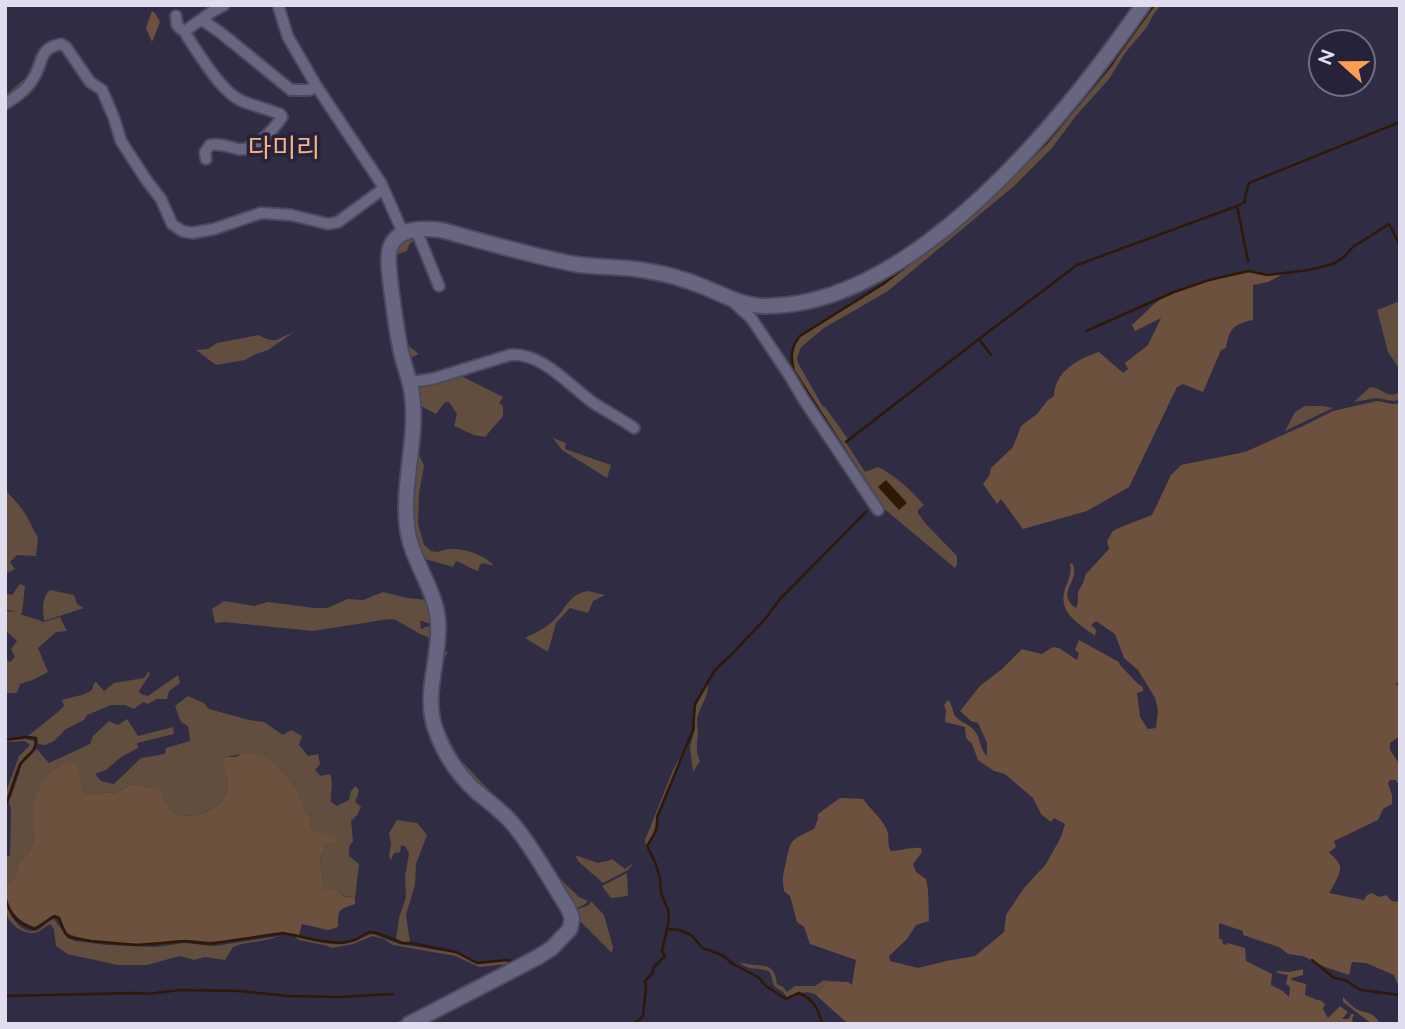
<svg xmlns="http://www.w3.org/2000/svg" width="1405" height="1029" viewBox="0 0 1405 1029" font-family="Raleway,'Noto Sans KR',sans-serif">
<rect width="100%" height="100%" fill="#2f2c44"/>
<g fill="#624e3f">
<path d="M1155 5H1161L1153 15 1147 27 1125 53 1109 79 1075 117 1052 148 1014 186 888 291 824 328 801 347 797 358 798 363 822 405 825 407 848 439 845 441 865 472 878 467C896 476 911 490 924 505L918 510V513L925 523 957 556V564L955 568 876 502 872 489 795 371C791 358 792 347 801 336L885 284 979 211 1048 143 1113 65 1124 46Z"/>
<path d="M50 40C71 38 74 46 83 63L57 42 31 78 5 101V96L30 74 35 55 45 43Z"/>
<path d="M411 235 419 240C411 240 409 244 407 251L396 255 406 344 419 354 409 358 402 338 394 250 398 244Z"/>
<polygon points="1400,301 1400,370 1388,352 1377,310"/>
<polygon points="294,332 268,350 256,354 245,360 216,365 196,350 208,349 217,343 258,335 269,340 276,340"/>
<path d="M459 375 503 397 499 403 503 406V416L485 437 474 435 454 426 457 414 449 402H445L436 414 423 407H421L418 453 424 466 419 493 418 524 424 545 431 551 438 552C453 544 484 553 494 566L483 563 480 565 478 571C470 569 465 564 456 561L453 567 425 559 429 570 423 568 410 531 414 385Z"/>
<path d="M1370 387C1382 387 1387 400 1400 392V400L1393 401 1376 398 1354 402Z"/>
<polygon points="1305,406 1323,406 1333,408 1285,431 1295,412"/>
<polygon points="553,438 566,443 565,449 611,465 607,478 562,450"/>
<path d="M5 490C14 499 24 510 30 522 33 528 33 531 38 537L36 556 17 555 10 562 15 569 5 574Z"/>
<polygon points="20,584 25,586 22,613 20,614 44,622 60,617 67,631 56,632 38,648 48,672 33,680 20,684 17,693 5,693 5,658 10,662 15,657 11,649 17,641 5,630 5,611 16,612 5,609 5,593 12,595"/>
<path d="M50 590 74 595 77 604 84 608 44 621C43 610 41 598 50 590Z"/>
<path d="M588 591 605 595 593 601 588 613 570 608 556 623 548 652 525 638C535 633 546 628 554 620 566 609 569 594 588 591Z"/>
<polygon points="383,592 407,598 428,600 434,622 427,623 423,621 420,621 421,629 423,629 424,627 435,626 435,640 420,634 396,620 389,619 313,631 225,622 215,623 212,609 224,601 254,606 268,602 314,608 327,608 348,599 363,600"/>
<path d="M449 651 442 661 438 683 440 686 439 712 442 725 459 758 482 783 521 821 547 863 559 878 579 897 588 901C585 906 578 906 574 911L461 770 435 721 439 656Z"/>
<path d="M149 671 150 674 139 691 141 694 148 696 178 675 180 683 169 691 167 699H157L148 704 143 702 134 709 125 705H111L87 715 84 720 66 729 54 741 45 745 38 744C38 737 34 737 28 736L58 712 64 706 62 700 85 694 92 690 94 683 96 682 104 691 114 683 144 678Z"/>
<path d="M708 682C709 695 702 703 698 715 696 722 698 727 698 733 697 744 695 751 700 761L693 772 690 746 695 729V710L697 704Z"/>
<path d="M188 696 204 703 209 709 249 720 264 722 283 735 291 730 302 736 299 745 308 756 318 754 320 764 315 770 321 776 330 774C334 784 330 792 331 802L337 806 349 800 351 791 356 786 359 791 355 802 361 807 357 815 351 821 353 841 349 847V856L359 864 355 898 324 891 320 857 323 853V842L334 835 327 837 310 829 311 819 306 814 300 802 295 788 282 774 242 754 226 757 222 761C224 771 230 785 226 794 219 810 189 822 174 812 166 807 163 797 159 789L132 784 118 792 92 794 84 792C79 782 82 772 74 763L49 773 35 799V836L29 852 19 863 15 879 5 886V856H10L11 809 9 802 19 774 21 765 37 749 49 763 90 744 93 736 109 721 118 725 127 719 138 736 173 727 174 734 137 743 138 748 121 757 106 770 95 774 101 781 114 784 141 758 165 754 166 748 190 741 188 726 181 722 175 706Z"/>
<polygon points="25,739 34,741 34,749 19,763 5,804 5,795 19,756 30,745 25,741 5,742 5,741"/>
<polygon points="683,752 656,817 655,832 649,840 646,849 645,840 673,770"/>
<polygon points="397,820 417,823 427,835 416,864 415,885 406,915 410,942 402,942 396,939 399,918 406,897 405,876 409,854 406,847 401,845 400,852 394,853 391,860 389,856 391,844 389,833"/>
<path d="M575 855 598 863C603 861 607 862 612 859L625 869 633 863 628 870 603 883 579 862Z"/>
<polygon points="627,873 628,896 611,898 602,886"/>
<path d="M5 901C9 915 23 940 41 928 46 924 48 921 54 919L68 938 75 941 107 945 156 947 184 943 215 946 279 936C266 942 248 941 233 947L225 960 205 957 194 960 180 956 147 965H118L67 954 56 946 54 929 50 924C46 926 43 929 40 931 28 938 10 926 6 913 5 911 5 904 5 901Z"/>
<polygon points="591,901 604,915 613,947 612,953 577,918 576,914 578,909 589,905"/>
<path d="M373 934 399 944 456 953 477 964 505 961 516 963 403 1024H394L466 984 509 964 479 967 455 956 393 945 384 939 372 936 353 944 332 948 324 945 299 940 294 936C312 940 333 948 352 942 360 940 365 935 373 934Z"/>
<path d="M739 962C759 969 774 958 777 984L783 987 787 992 795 986H815L824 980 828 981 816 995C806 989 798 994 787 997L783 992 774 986 770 972C759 966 749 972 739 962Z"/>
</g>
<g fill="#6c513e">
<polygon points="152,11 155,13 160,22 152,42 146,28"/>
<path d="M1249 272 1268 276 1283 274 1268 282 1253 285V320C1233 324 1229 329 1226 348L1221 350 1203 392 1183 384 1177 387 1129 487 1087 511 1023 529 1001 499 997 504 983 484 989 476 991 468 1013 447 1021 426 1037 414 1048 400 1054 396C1055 371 1078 359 1099 352L1123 373 1128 369 1125 363 1148 345 1161 318 1135 331 1132 325C1141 317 1149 308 1158 301 1175 288 1227 276 1249 272Z"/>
<path d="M1377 401 1393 404 1400 403V680L1396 684 1400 688V736L1390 743V750L1400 765V792L1398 791V783L1395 780H1390L1388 783 1392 795V804L1383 809 1378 820 1334 841 1336 847 1329 852C1332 856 1339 861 1340 866 1341 874 1333 886 1329 893L1364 900 1366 896 1371 893 1380 897 1386 895 1392 901 1400 902V982L1397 983 1394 975 1366 963 1352 962 1349 975 1325 967 1303 956 1288 954 1279 947 1243 935V931L1219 923V939H1222L1223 944 1226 945 1228 943 1245 948 1246 961 1272 974 1271 985 1283 991 1289 997 1290 987 1286 984 1288 975 1277 973V971L1290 972 1303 969V975L1292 978 1291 980 1306 984 1305 995 1317 1000H1320L1325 1004 1323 1009 1328 1018 1340 1006 1348 1012 1342 1019H1349L1351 1014H1354L1352 1020 1354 1024H845L846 1022 816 995 828 981 848 982 852 985 856 960 810 944 804 927 797 922 790 896 784 891C782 876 783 876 786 862 791 837 792 840 814 829L818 819V814L840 798 863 799C870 809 885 821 888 833 889 841 887 844 891 851 901 851 910 847 921 848L922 852 913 864 916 872 926 879 928 889 929 921 916 925 907 939 889 956 890 961 918 968 946 961 975 956 1004 932 1006 915 1024 888 1046 864 1061 837 1065 824 1054 818 1051 822 1041 814 1033 798 1005 774 994 771 978 760 972 744 966 738 965 727 945 722 946 711 944 705 948 700C953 705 952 711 955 716 960 722 969 724 974 730 981 738 979 748 987 756V743L978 723 971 721 960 711 980 686 1002 669 1022 649 1042 654 1053 647 1059 648 1077 660 1079 653 1075 650 1079 640 1119 662 1120 665 1137 683 1143 687V691L1137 693 1140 717 1148 729 1156 728 1158 710 1155 698 1138 670 1124 658 1115 634 1096 621 1091 625 1096 630 1095 636C1077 622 1056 612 1066 586 1069 578 1072 572 1070 564L1072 563C1082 582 1054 592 1076 608 1079 602 1077 599 1078 593 1080 586 1085 583 1085 575L1109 549 1107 541 1113 531 1121 527 1152 515 1171 475 1181 465 1245 452 1303 426 1333 411Z"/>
<path d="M242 754C266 752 270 760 285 776 288 780 293 784 296 789 301 799 302 810 311 819L310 829 327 836 334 834 337 842 323 843V853L320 857 324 890 335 889 343 896 355 898V904C338 910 338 909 338 927L328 930 302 924 299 935C275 929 253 938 229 941 211 943 197 940 180 940 171 940 162 943 153 944 132 944 85 943 67 933 52 904 56 918 35 927 15 921 6 906 5 886L15 879 19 863 29 852 35 836 34 808 35 799 39 789 49 773 63 765 75 763C82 772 79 782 84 792L92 794 118 792 132 784 160 789C163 797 166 807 174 812 189 822 220 810 226 794 230 784 224 771 222 761L226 757H235Z"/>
<path d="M1343 997C1347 1001 1352 1006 1356 1009 1367 1014 1373 1011 1380 1024H1372L1368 1021 1343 1002Z"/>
</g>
<polygon fill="#2f1805" points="886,480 907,503 899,510 878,487"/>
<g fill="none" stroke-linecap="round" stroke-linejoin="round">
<g stroke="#2f1805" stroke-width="2.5">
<polyline points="1237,206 1248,261"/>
<polyline points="957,226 977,211 1047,142 1111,64 1154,5"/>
<polyline points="1086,331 1174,292 1209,280 1249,271 1267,275 1309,270 1333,264 1344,257 1353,247 1389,224 1400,245"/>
<polyline points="979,339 991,355"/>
<polyline points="846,442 979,339 1077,265 1237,206 1245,202 1245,197 1249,183 1400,122"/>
<path d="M874 496 794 371C790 357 791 347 800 336L883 284 922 254"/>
<path d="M5 740 26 737 36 738C37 751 29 753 22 762 16 770 11 795 5 806"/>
<path d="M5 897C10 915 17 924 35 929L54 916 59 918 65 933 69 937 91 941 137 945 187 941 208 944 283 933 321 941 341 943 355 940 369 932 377 933 403 943H411L456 952 477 963 507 960 516 962"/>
<path d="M667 929 680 930 691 935 703 948 722 955 733 964 758 977 766 986 786 999 799 993C813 999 819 1009 822 1024"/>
<polyline points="1312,960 1334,978 1345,980 1361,990 1400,995"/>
<polyline points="5,996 134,993 147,994 180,990 240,991 288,996 339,997 393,994"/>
<path d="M634 1024 643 1016 646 988 645 981 652 974 654 967 665 956 662 951 669 920 668 910 661 893 660 878 655 862 647 846C653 836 659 829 657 817L693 730 695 704 715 670 731 655 766 618 780 599 866 512"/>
</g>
<g stroke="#4c495d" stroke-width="14">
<g id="minor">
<polyline points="278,5 288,37 317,87 381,183 403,233"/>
<polyline points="176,16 177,25 181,29 185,31 213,11 224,5"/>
<polyline points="202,20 221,33 291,90 309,90 317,87"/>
<path d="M185 31 187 36C199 54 222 93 242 101 254 106 267 109 280 114L282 117C274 129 254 152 238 149 229 147 220 143 210 145L205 152 206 159"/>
<path d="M5 104C16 97 28 89 34 77 44 61 38 49 61 44L66 47 90 82 102 90 114 118 121 141 147 181 161 199 172 224 182 231 192 233 214 229 261 213 291 215 328 224 338 222 383 189"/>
<polyline points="413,229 419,237 439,286"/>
<polyline points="731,300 751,318 788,373 804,400 878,510"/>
<path d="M410 382 432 379 510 355C543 352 570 387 595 404 608 412 621 419 634 428"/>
</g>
</g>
<g stroke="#4c495d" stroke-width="18">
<path id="tertiary" d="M409 1024 538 957 552 948 570 929 572 918 568 908C550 880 534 849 513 824 502 811 489 802 477 792 458 775 445 756 436 731 422 694 441 659 438 621 436 589 410 559 407 526 402 482 418 438 412 394 410 379 404 366 401 352 396 328 393 303 390 279 389 269 387 258 390 248 397 227 423 228 441 230 485 242 529 255 574 264 599 268 624 266 648 271 667 274 687 280 704 287 724 295 742 306 765 306 914 307 1065 117 1143 5"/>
</g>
<use href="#minor" stroke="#686580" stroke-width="10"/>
<use href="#tertiary" stroke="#686580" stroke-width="14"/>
</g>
<g text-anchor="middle" stroke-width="7" stroke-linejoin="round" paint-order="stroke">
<g font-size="26" fill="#f4b381" stroke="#262239">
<text x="284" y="157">다미리</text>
</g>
</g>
<rect width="1405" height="1029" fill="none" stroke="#e0deee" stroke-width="14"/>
<g transform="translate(1342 63) rotate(291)"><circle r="33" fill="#262239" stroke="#706d81" stroke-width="2"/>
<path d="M0-5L12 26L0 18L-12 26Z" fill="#fb9e51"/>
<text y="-10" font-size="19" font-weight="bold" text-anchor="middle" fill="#e0deee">N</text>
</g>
</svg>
